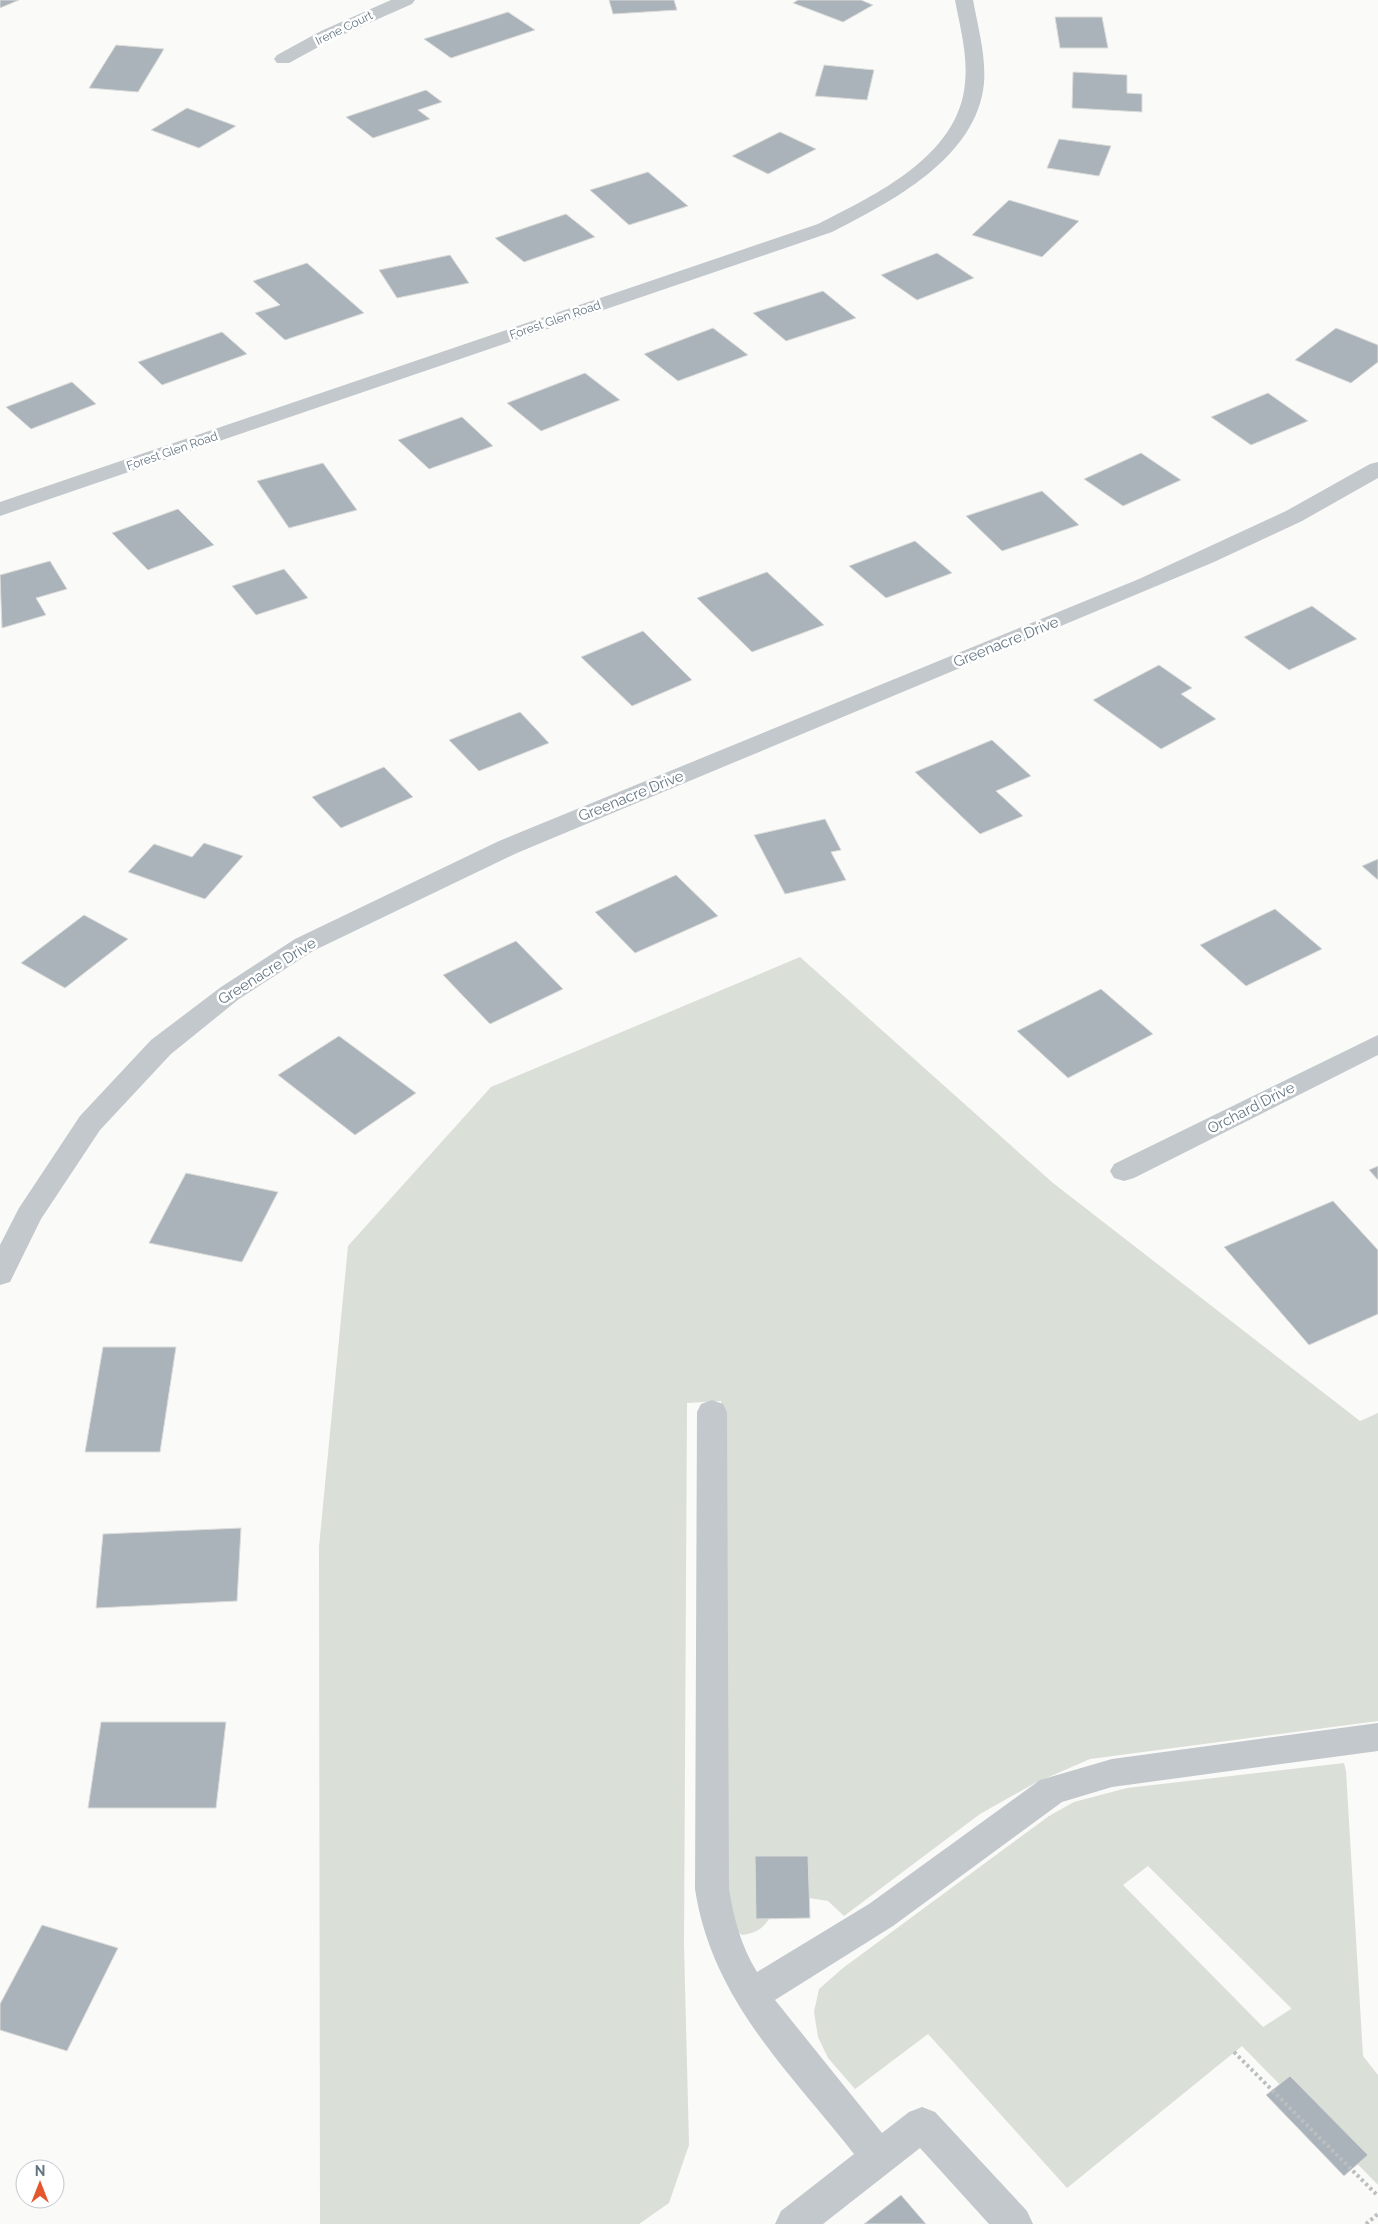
<svg xmlns="http://www.w3.org/2000/svg" width="1378" height="2224" viewBox="0 0 1378 2224" font-family="Raleway,sans-serif">
<rect width="100%" height="100%" fill="#fafaf8"/>
<g fill="#dadfd7" fill-rule="evenodd">
<path d="M800 957 1053 1183 1360 1421 1378 1413V1721L1090 1759 1035 1783 980 1814 844 1916 828 1901 809 1898 808 1856H755L756 1919H769C762 1930 754 1933 742 1935L729 1925 726 1828 721 1401 687 1403 684 1945 689 2145 669 2203 639 2224H320L319 1547 348 1246 491 1087Z"/>
<path d="M1344 1763 1346 1771 1363 2056 1378 2075V2185L1242 2046 1067 2188 928 2034 855 2089 828 2058 818 2037 814 2012 819 1989 843 1968 1049 1816 1074 1802 1127 1788ZM1148 1866 1291 2008V2009L1263 2027 1123 1885Z"/>
</g>
<g fill="#aab3b9" stroke="#dcdcda">
<polygon points="0,0 19,0 0,8"/>
<polygon points="609,0 674,0 677,10 613,14"/>
<polygon points="798,0 861,0 873,5 843,22 793,3"/>
<polygon points="508,12 535,30 451,58 424,39"/>
<polygon points="1055,17 1102,17 1108,48 1060,48"/>
<polygon points="116,45 164,49 138,92 89,88"/>
<polygon points="824,65 874,70 867,100 815,96"/>
<polygon points="1073,72 1127,75 1127,93 1142,94 1142,112 1072,108"/>
<polygon points="426,90 442,102 418,110 430,119 373,138 346,117"/>
<polygon points="187,108 236,126 199,148 151,130"/>
<polygon points="780,132 816,149 768,174 732,156"/>
<polygon points="1059,139 1111,146 1099,176 1047,168"/>
<polygon points="648,172 688,206 629,225 590,190"/>
<polygon points="1009,200 1079,221 1042,257 972,235"/>
<polygon points="566,214 595,237 524,262 495,238"/>
<polygon points="937,253 974,278 917,300 881,275"/>
<polygon points="450,255 469,283 397,298 379,270"/>
<polygon points="307,263 364,313 285,340 255,313 280,305 253,281"/>
<polygon points="823,291 856,318 786,341 753,313"/>
<polygon points="713,328 748,355 678,381 644,354"/>
<polygon points="1336,328 1378,345 1378,362 1351,383 1295,360"/>
<polygon points="222,332 247,354 162,385 138,362"/>
<polygon points="585,373 620,400 541,431 507,403"/>
<polygon points="72,382 96,404 31,429 6,407"/>
<polygon points="1268,393 1308,421 1251,445 1211,417"/>
<polygon points="462,417 493,446 429,469 398,440"/>
<polygon points="1141,453 1181,480 1123,506 1084,479"/>
<polygon points="323,463 357,510 289,528 257,481"/>
<polygon points="1042,491 1079,525 1002,551 966,516"/>
<polygon points="178,509 214,545 148,570 112,533"/>
<polygon points="915,541 952,573 886,598 849,566"/>
<polygon points="50,561 67,589 36,598 46,615 2,628 0,575"/>
<polygon points="284,569 308,598 256,615 232,586"/>
<polygon points="767,572 824,625 752,652 697,598"/>
<polygon points="1312,606 1357,639 1289,670 1244,637"/>
<polygon points="643,631 692,680 632,706 581,657"/>
<polygon points="1159,665 1192,688 1181,694 1216,719 1161,749 1093,700"/>
<polygon points="520,712 549,743 479,771 449,740"/>
<polygon points="992,740 1031,776 996,791 1023,816 980,834 915,772"/>
<polygon points="384,767 413,797 341,828 312,797"/>
<polygon points="825,819 841,850 831,852 846,880 785,894 754,835"/>
<polygon points="204,843 243,856 205,899 128,872 154,844 192,857"/>
<polygon points="1378,859 1378,880 1362,866"/>
<polygon points="676,875 718,916 635,953 595,912"/>
<polygon points="1275,909 1322,949 1246,986 1200,945"/>
<polygon points="84,915 128,939 65,988 21,963"/>
<polygon points="516,941 563,989 490,1024 443,975"/>
<polygon points="1101,989 1153,1034 1068,1078 1017,1031"/>
<polygon points="339,1036 416,1093 355,1135 278,1075"/>
<polygon points="1378,1166 1378,1180 1369,1170"/>
<polygon points="186,1173 278,1192 242,1262 149,1243"/>
<polygon points="1333,1201 1378,1250 1378,1314 1309,1345 1224,1247"/>
<polygon points="103,1347 176,1347 160,1452 85,1452"/>
<polygon points="241,1528 237,1601 96,1608 103,1534"/>
<polygon points="101,1722 226,1722 216,1808 88,1808"/>
<polygon points="755,1856 808,1856 810,1918 756,1919"/>
<polygon points="42,1925 118,1948 67,2051 0,2030 0,2004"/>
<polygon points="1290,2076 1368,2155 1344,2176 1266,2095"/>
<polygon points="901,2195 926,2224 864,2224"/>
</g>
<g fill="none" stroke-linecap="round" stroke-linejoin="round">
<g stroke="#bbbfc2" stroke-width="4" stroke-dasharray="3 3" stroke-linecap="butt">
<polyline points="1234,2052 1378,2196"/>
<polyline points="1366,2224 1378,2214"/>
</g>
<path fill="#c3c8cc" fill-rule="evenodd" d="M712 1400 723 1404 727 1412 729 1889C734 1919 741 1946 757 1972L869 1904 1040 1780 1112 1759 1378 1723V1751L1112 1787 1062 1802 893 1926 775 2000 882 2133 909 2112 922 2107 935 2112 1027 2211 1033 2224H989L920 2148 823 2224H775L781 2211 854 2154C788 2070 712 2000 695 1889L697 1412 701 1404Z"/>
<g fill="#c3c8cc" fill-rule="evenodd">
<polygon points="391,0 415,0 412,4 333,39 289,63 277,63 274,59 277,55 321,31"/>
<path d="M955 0H973C978 27 986 55 984 83 977 158 891 202 832 232L0 516V502L818 224C875 195 959 156 965 83 968 55 960 27 955 0Z"/>
<polygon points="1378,462 1378,478 1302,521 1214,562 517,853 313,951 239,999 171,1054 100,1130 41,1219 10,1282 0,1285 0,1245 19,1208 80,1116 151,1040 221,987 295,939 499,841 1139,579 1286,511 1370,464"/>
<polygon points="1378,1035 1378,1055 1134,1178 1124,1181 1114,1178 1110,1171 1114,1164"/>
</g>
</g>
<g text-anchor="middle" stroke-width="5" stroke-linejoin="round" paint-order="stroke">
<g font-size="12" fill="#657683" stroke="#fff">
<text transform="translate(344 28) rotate(-26)" y="4">Irene Court</text>
<text transform="translate(555 320) rotate(-19)" y="4">Forest Glen Road</text>
<text transform="translate(172 451) rotate(-19)" y="4">Forest Glen Road</text>
</g>
<g font-size="15" fill="#657683" stroke="#fff">
<text transform="translate(1006 642) rotate(-22)" y="5">Greenacre Drive</text>
<text transform="translate(631 796) rotate(-22)" y="5">Greenacre Drive</text>
<text transform="translate(267 971) rotate(-32)" y="5">Greenacre Drive</text>
<text transform="translate(1251 1108) rotate(-27)" y="5">Orchard Drive</text>
</g>
</g>
<g transform="translate(40 2184)"><circle r="24" fill="#ffffff" stroke="#c1c8cd"/>
<path d="M0-4L9 19L0 12L-9 19Z" fill="#e4572e"/>
<text y="-8" font-size="14" font-weight="bold" text-anchor="middle" fill="#657683">N</text>
</g>
</svg>
